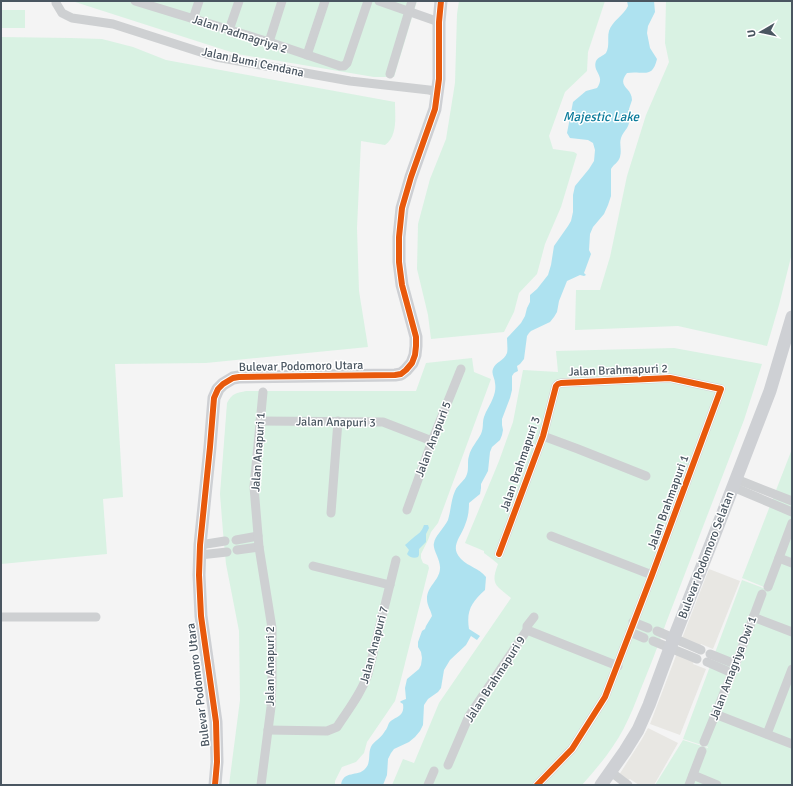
<svg xmlns="http://www.w3.org/2000/svg" width="793" height="786" viewBox="0 0 793 786" font-family="Signika,sans-serif">
<rect width="100%" height="100%" fill="#f4f4f4"/>
<g fill="#e8e7e3">
<polygon points="709,569 740,581 713,649 701,644 699,648 681,641"/>
<polygon points="677,653 694,660 693,664 706,669 680,735 650,724"/>
<polygon points="648,728 678,743 654,785 639,785 630,779 627,781 619,775 642,739"/>
</g>
<g fill="#d9f2e3">
<polygon points="72,1 417,1 394,77 374,77 237,54"/>
<polygon points="459,1 605,1 588,52 587,71 565,92 549,136 553,149 574,152 577,154 561,207 545,244 537,274 519,293 514,312 504,332 431,339 428,315 417,269 418,224 430,179 446,139 455,83 457,14"/>
<polygon points="666,1 792,1 792,253 779,305 767,346 678,326 575,330 576,290 600,290 610,257 627,176 646,115 669,62 665,43"/>
<rect x="1" y="10" width="24" height="18"/>
<path d="M1 37 71 38 102 39 133 47 166 60 395 102C395 116 398 136 385 145L361 141 357 228 359 291 368 347 206 363 115 364 123 497 103 499 107 554 1 564Z"/>
<path d="M674 348 762 364 744 420 666 623C658 646 649 669 640 691 635 704 630 716 624 728 613 749 598 767 582 785H392L403 759 414 763 439 703 511 598C496 585 490 585 498 564L492 559 484 553V551L465 543 499 461 513 422 523 370 558 372 556 351Z"/>
<path d="M472 358 474 372 491 379 438 523 431 532 428 540 421 554V558L423 563 428 565 429 568 400 683 395 701 367 742 364 753 356 762 342 767 335 781V785H229L240 700 239 631 226 564 223 532 220 494 227 403C232 393 237 393 246 391H416L426 363Z"/>
<polygon points="792,449 792,785 655,785 683,740 708,748 708,747 683,739 742,580 769,590 769,589 742,578"/>
</g>
<g fill="#aee2f0">
<path d="M627 1H654L655 12 648 26 647 33 650 48 657 59C652 80 643 70 627 73 616 87 632 87 632 100 631 103 630 106 629 109 629 115 631 121 627 128 625 131 622 134 621 138 619 144 622 149 620 157 618 163 614 164 611 169V196L608 205 604 214 593 227 590 234 589 250 591 254 584 273 586 275 584 276 580 275 567 281 559 301 557 312 554 317 550 322 531 331 529 333 527 336 524 359 520 364 517 366 518 371 514 373 512 376V390L510 398 502 419V425L503 430 502 435 500 440 492 447 490 452 488 471 481 484V488L480 494 469 503C469 511 468 518 465 525 461 537 449 547 461 559 469 567 479 568 486 577L485 590C472 602 466 610 469 629L480 636 477 640 471 636 466 645 450 660 444 670 441 688 438 692 428 699 424 705 423 725 420 731 415 737 409 742 394 749 391 753 388 759 387 775 383 785H341C343 770 358 777 365 769 372 762 367 752 372 745 376 740 382 737 385 731 387 729 388 725 389 723 394 716 405 718 403 704L400 702 401 701 406 699 405 688 407 679 419 669 421 665 422 658 421 652 418 647V642L422 631 425 629 426 626 432 616C431 610 427 606 427 599 427 586 439 581 440 569 441 560 432 549 434 543 435 536 444 528 448 520 451 510 451 500 455 491 458 484 465 481 467 474 469 468 467 461 469 456 471 447 477 442 481 434 484 427 482 423 484 417 486 410 491 404 493 398 495 393 496 388 495 383 495 378 491 374 493 369 495 362 504 361 507 353 508 349 507 343 507 338L521 323 525 316 527 308 530 302V295L537 289 548 275 551 265 554 246 568 226 571 221 573 212V195L575 186 589 169 594 161 595 150 593 143 588 140 570 138 567 133 573 102 586 91 597 88C606 75 592 72 596 61 598 57 603 56 606 53 610 46 607 38 609 31 612 21 624 15 628 6Z"/>
<path d="M424 525H428L429 528 426 534V542L419 549V555L418 557C414 559 409 557 407 554L409 550 405 545C408 543 410 540 413 538 419 533 421 533 424 525Z"/>
</g>
<g fill="none" stroke-linecap="round" stroke-linejoin="round">
<g stroke="#ced0d2" stroke-width="9">
<polyline points="56,1 56,3 62,13 72,18 113,24 216,57 350,81 429,90 438,92"/>
<polyline points="135,1 269,42 340,66 344,66 347,63 368,1"/>
<polyline points="379,1 439,22"/>
<polyline points="193,19 199,1"/>
<polyline points="229,30 239,1"/>
<polyline points="269,42 282,1"/>
<polyline points="307,55 325,1"/>
<polyline points="390,74 412,1"/>
<polyline points="260,421 383,422 432,441"/>
<polyline points="543,436 578,449 646,476"/>
<polyline points="736,479 792,501"/>
<polyline points="733,487 792,512"/>
<polyline points="407,510 432,441 461,369"/>
<polyline points="331,513 338,421"/>
<polyline points="551,536 652,575"/>
<polyline points="236,540 258,536"/>
<polyline points="200,545 225,541"/>
<polyline points="237,550 259,547"/>
<polyline points="499,554 543,436 556,386 558,384 561,383 670,378 721,389 652,575 605,697 572,749 537,785"/>
<polyline points="200,555 227,552"/>
<polyline points="779,558 792,563"/>
<polyline points="313,566 390,585"/>
<polyline points="768,587 792,523"/>
<polyline points="1,617 96,617"/>
<polyline points="753,617 792,632"/>
<polyline points="633,622 648,628"/>
<polyline points="527,630 618,666"/>
<polyline points="657,631 701,650"/>
<polyline points="630,632 644,638"/>
<polyline points="653,641 697,659"/>
<polyline points="710,654 735,664"/>
<polyline points="707,662 732,673"/>
<polyline points="715,714 792,744"/>
<path d="M268 730 327 731 337 727C348 710 361 694 368 674L396 560"/>
<polyline points="767,734 792,669"/>
<polyline points="704,742 735,666 762,594"/>
<polyline points="448,765 469,716 527,630 527,626 534,617"/>
<polyline points="611,772 628,785"/>
<polyline points="693,775 717,785"/>
<polyline points="261,785 271,707 272,682 272,628 259,547 254,487 263,392"/>
<polyline points="428,785 434,771"/>
<polyline points="689,785 702,751"/>
</g>
<g stroke="#ced0d4" stroke-width="13">
<polyline points="215,785 217,762 216,722 201,616 199,575 200,545 210,447 214,398 218,389 223,384 233,378 239,377 395,375 401,374 406,370 412,363 415,355 416,346 416,337 402,285 399,262 399,237 402,208 411,177 435,109 439,79 439,22 441,1"/>
<polyline points="601,785 625,751 638,730 649,705 670,648 714,536 770,391 792,317"/>
</g>
<g stroke="#fff" stroke-width="8">
<g id="cycleway">
<polyline points="499,554 543,436 556,386 558,384 561,383 670,378 721,389 652,575 605,697 572,749 537,785"/>
<polyline points="215,785 217,762 216,722 201,616 199,575 200,545 210,447 214,398 218,389 223,384 233,378 239,377 395,375 401,374 406,370 412,363 415,355 416,346 416,337 402,285 399,262 399,237 402,208 411,177 435,109 439,79 439,22 441,1"/>
</g>
</g>
<use href="#cycleway" stroke="#e8590c" stroke-width="6"/>
</g>
<g text-anchor="middle" stroke-width="3" stroke-linejoin="round" paint-order="stroke">
<g font-size="12" fill="#4a5661" stroke="#fff">
<text transform="translate(240 34) rotate(18)" y="4">Jalan Padmagriya 2</text>
<text transform="translate(253 62) rotate(12)" y="4">Jalan Bumi Cendana</text>
<text transform="translate(301 366) rotate(-1)" y="4">Bulevar Podomoro Utara</text>
<text transform="translate(618 370) rotate(-2)" y="4">Jalan Brahmapuri 2</text>
<text transform="translate(336 422) rotate(1)" y="4">Jalan Anapuri 3</text>
<text transform="translate(433 439) rotate(-69)" y="4">Jalan Anapuri 5</text>
<text transform="translate(258 452) rotate(-86)" y="4">Jalan Anapuri 1</text>
<text transform="translate(520 464) rotate(-71)" y="4">Jalan Brahmapuri 3</text>
<text transform="translate(668 502) rotate(-70)" y="4">Jalan Brahmapuri 1</text>
<text transform="translate(706 555) rotate(-69)" y="4">Bulevar Podomoro Selatan</text>
<text transform="translate(374 645) rotate(-75)" y="4">Jalan Anapuri 7</text>
<text transform="translate(270 666) rotate(-90)" y="4">Jalan Anapuri 2</text>
<text transform="translate(733 668) rotate(-69)" y="4">Jalan Amagriya Dwi 1</text>
<text transform="translate(495 679) rotate(-57)" y="4">Jalan Brahmapuri 9</text>
<text transform="translate(198 685) rotate(-97)" y="4">Bulevar Podomoro Utara</text>
</g>
<g font-size="13" font-style="italic" fill="#0c7c9b" stroke="#fff">
<text x="601" y="121">Majestic Lake</text>
</g>
</g>
<rect width="793" height="786" fill="none" stroke="#4a5661" stroke-width="4"/>
<g transform="translate(761 32) rotate(261)" stroke="#ffffff" stroke-width="3" paint-order="stroke">
<path d="M0-3L7 15L0 10L-7 15Z" fill="#4a5661"/>
<text y="-6" font-size="11" font-weight="bold" text-anchor="middle" fill="#4a5661">U</text>
</g>
</svg>
